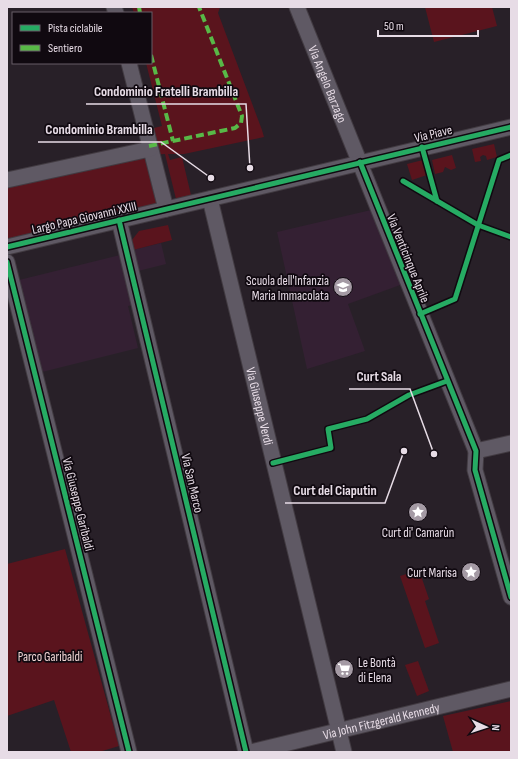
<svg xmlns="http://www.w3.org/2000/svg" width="518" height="759" viewBox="0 0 518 759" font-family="'Sofia Sans Condensed',sans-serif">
<rect width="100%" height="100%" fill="#282028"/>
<g fill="#342033">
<polygon points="371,210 403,284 348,304 365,351 307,369 277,232"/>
<polygon points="161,243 166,264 138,271 133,250"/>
<polygon points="120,255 132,305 128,306 138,348 42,372 19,280"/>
</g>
<g fill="#5a141d">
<polygon points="132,7 220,7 218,13 262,130 264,137 184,154 168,154 170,160 182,157 191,195 176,199 165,154 152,155 146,130 162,126 146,63 151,63 151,13 134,13"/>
<polygon points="425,7 492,7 497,26 434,42"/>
<polygon points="494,144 497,157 487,160 486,156 483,155 480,157 481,161 475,162 472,149"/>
<polygon points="149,151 164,208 7,248 7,181"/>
<polygon points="452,155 456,168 451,170 445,167 443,172 435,174 432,160"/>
<polygon points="423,160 427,175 412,180 407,164"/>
<polygon points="168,225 172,240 133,250 132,240 139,231"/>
<polygon points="65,549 119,746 99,752 71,752 54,700 7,716 7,564"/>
<polygon points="419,570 429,599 425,601 439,643 425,648 400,576"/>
<polygon points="418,661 429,691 417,696 405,665"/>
<polygon points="511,701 511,752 453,752 443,716"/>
</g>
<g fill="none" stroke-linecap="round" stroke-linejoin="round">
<g stroke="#423b42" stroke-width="17">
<g id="minor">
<polyline points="114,7 116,13"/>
<path id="s1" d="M297 7 476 451 475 470 511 597"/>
<polyline points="129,63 166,209"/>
<polyline points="7,180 150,149"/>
<path id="s2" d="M210 199 344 752"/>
<polyline points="119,220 246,752"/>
<polyline points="7,247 511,127"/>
<polyline points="7,262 129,752"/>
<polyline points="476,451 511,443"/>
<path id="s3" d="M251 752 511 689"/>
</g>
</g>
<use href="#minor" stroke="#5f5964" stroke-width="15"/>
<g stroke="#58b947" stroke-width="4" stroke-dasharray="8 4" stroke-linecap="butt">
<polyline points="139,7 140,13"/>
<polyline points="151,55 173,141"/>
<polyline points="149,146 235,128 241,123 242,116 199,7"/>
</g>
<g stroke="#100910" stroke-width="8">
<g id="cycleway">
<polyline points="422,147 437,201"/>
<polyline points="360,162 476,451 475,470 511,597"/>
<polyline points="403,181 478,225 511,237"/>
<polyline points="119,220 246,752"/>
<polyline points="7,247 511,127"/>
<polyline points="7,262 129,752"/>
<polyline points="420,314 455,299 499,160 511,155"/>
<polyline points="273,463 331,448 328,429 367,419 409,395 447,381"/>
</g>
</g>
<use href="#cycleway" stroke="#26ab63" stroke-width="5"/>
</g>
<defs>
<g id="school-disc" transform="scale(1)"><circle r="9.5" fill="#a49aa4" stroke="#100910"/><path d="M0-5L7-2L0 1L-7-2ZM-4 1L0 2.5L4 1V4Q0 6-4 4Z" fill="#fff"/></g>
<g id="sight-disc" transform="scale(1)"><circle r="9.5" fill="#a49aa4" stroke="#100910"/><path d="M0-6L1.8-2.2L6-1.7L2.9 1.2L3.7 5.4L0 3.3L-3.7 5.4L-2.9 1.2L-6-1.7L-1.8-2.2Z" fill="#fff"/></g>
<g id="supermarket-disc" transform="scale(1)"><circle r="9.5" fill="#a49aa4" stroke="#100910"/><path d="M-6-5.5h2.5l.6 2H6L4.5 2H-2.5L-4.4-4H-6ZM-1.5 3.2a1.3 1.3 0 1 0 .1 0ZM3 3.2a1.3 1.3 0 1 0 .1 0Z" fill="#fff"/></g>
</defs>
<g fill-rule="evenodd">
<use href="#school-disc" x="343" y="287"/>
<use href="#sight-disc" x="418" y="512"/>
<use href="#sight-disc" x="471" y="572"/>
<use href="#supermarket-disc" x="344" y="669"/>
</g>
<g text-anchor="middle" stroke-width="3.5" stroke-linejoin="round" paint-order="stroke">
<g font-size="13" fill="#e7dce6" stroke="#100910">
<text dy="5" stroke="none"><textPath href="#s1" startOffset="83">Via Angelo Barzago</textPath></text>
<text transform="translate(433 133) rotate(-13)" y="5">Via Piave</text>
<text transform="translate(84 217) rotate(-13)" y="5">Largo Papa Giovanni XXIII</text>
<text transform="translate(409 258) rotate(68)" y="5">Via Venticinque Aprile</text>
<text dy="5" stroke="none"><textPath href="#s2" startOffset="213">Via Giuseppe Verdi</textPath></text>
<text transform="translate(193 483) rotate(77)" y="5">Via San Marco</text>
<text transform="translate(79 504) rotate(76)" y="5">Via Giuseppe Garibaldi</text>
<text dy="5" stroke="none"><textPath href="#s3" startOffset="134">Via John Fitzgerald Kennedy</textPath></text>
</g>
<g font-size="13" fill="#e7dce6" stroke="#100910" text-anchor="end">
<text x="329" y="285">Scuola dell'Infanzia<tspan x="329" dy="15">Maria Immacolata</tspan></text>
<text x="418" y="537" text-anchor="middle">Curt di' Camarùn</text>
<text x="457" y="577">Curt Marisa</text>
<text x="358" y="667" text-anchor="start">Le Bontà<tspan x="358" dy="15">di Elena</tspan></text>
</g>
<g font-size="13" fill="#f1d6d5" stroke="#100910">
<text x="50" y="661">Parco Garibaldi</text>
</g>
</g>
<path fill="none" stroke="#e7dce6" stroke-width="1.5" d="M250 168L246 104H86M211 178L161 142H38M434 454L410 389H349M404 451L385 503H285"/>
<g fill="#e7dce6" stroke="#100910" stroke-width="1.5">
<circle cx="250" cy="168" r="4"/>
<circle cx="211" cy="178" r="4"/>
<circle cx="434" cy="454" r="4"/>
<circle cx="404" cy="451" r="4"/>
</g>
<g font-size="14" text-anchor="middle" font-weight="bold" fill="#e7dce6" stroke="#100910" stroke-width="3.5" stroke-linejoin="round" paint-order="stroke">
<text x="166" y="96">Condominio Fratelli Brambilla</text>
<text x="99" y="134">Condominio Brambilla</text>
<text x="379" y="381">Curt Sala</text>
<text x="335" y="495">Curt del Ciaputin</text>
</g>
<rect width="518" height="759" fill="none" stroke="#e7dce6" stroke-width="16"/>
<rect x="12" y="12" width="140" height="52" fill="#100910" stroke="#665d66"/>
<rect x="20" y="25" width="20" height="6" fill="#26ab63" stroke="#665d66"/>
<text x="48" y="32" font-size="12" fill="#e7dce6">Pista ciclabile</text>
<rect x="20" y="45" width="20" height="6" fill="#58b947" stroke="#665d66"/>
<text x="48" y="52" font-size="12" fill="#e7dce6">Sentiero</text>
<g transform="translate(486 727) rotate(93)" stroke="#100910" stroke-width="3" paint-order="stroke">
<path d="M0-3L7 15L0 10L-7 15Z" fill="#e7dce6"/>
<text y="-6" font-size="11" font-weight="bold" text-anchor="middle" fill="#e7dce6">N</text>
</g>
<path d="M378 30v6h100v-6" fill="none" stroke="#e7dce6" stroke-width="2"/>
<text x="384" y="30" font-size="12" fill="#e7dce6" stroke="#100910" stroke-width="3" paint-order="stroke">50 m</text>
</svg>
